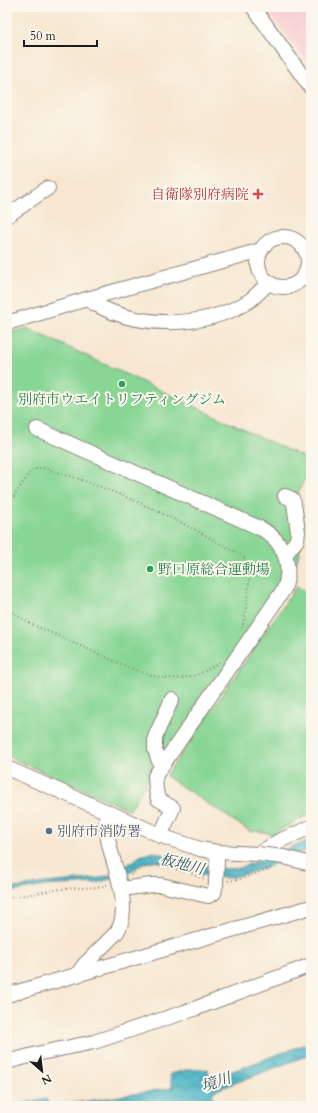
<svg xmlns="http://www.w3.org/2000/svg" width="318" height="1113" viewBox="0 0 318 1113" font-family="Cardo,'Noto Serif JP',serif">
<defs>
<pattern id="water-waves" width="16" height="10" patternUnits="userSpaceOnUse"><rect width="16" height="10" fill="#49b5c5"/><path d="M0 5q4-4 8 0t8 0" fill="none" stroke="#3c929f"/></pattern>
</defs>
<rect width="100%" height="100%" fill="#fbf7ec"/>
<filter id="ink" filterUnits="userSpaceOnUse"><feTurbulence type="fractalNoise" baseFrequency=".025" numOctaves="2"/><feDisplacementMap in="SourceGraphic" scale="8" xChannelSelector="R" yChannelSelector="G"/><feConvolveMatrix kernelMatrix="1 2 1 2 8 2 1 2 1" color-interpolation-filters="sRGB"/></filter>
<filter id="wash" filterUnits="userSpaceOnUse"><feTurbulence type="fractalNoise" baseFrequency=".012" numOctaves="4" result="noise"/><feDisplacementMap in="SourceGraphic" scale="16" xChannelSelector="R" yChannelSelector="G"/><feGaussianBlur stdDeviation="0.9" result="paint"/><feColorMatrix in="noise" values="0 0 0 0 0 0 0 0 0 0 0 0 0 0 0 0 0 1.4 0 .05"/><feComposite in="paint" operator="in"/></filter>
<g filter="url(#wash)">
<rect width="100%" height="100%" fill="#f7e7d1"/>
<polygon fill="#f7cfd0" points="264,7 311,7 311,67"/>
<g fill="#88d694" stroke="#527958">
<polygon points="27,328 311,461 311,465 296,497 304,524 299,554 289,584 153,771 130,810 7,756 7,334"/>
<polygon points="297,586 311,596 311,813 272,834 257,831 251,832 166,776"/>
</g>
<g fill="url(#water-waves)" stroke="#326870">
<polygon points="311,839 311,848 262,869 233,877 225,878 203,875 168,864 154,861 143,863 121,878 114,878 96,883 45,886 7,893 7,889 45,883 100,878 118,872 140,856 154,852 203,866 226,869 240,868"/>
<polygon points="311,1042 311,1054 214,1091 212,1095 214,1104 210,1106 174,1106 173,1101 136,1106 55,1106 172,1088 170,1074 190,1069 200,1070 207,1069 210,1076 214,1078"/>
<polygon points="46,1099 49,1105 52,1106 7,1106"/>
</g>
</g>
<g filter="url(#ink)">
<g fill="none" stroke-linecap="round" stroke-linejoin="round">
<g stroke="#8a8276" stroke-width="16">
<g id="minor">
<polyline points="253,7 311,88"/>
<polyline points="7,216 48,188"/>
<circle cx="283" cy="262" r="25"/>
<path d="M87 299C132 329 202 330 249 301 256 296 263 288 269 282"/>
<polyline points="7,323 87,299 261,250"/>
<path d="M37 429 262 529C284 542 293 565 284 589L155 776 156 790 158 799 173 808 160 836"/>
<polyline points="285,496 292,499 294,503 298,532 297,540 285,555"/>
<polyline points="161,767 155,750 155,737 172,699"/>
<polyline points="7,768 167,838 200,849 217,852 258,854 279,841 311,827"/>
<polyline points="121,889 152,885 161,885 208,896 214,893 216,884"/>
<path d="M77 975 84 965 117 932C133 906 113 867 108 839 106 831 106 821 106 812"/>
<polyline points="7,995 311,907"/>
<polyline points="7,1062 41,1053 94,1042 194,1009 311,965"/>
</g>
</g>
<g stroke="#8a8276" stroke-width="2" stroke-dasharray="1 3" stroke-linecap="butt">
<path d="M7 507 30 472 38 468H43C112 487 181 520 242 556 246 559 248 562 249 567 251 576 245 617 242 628"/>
<path d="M7 606 16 615 31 624C54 634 78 645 101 655 142 673 178 694 219 662"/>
<path d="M131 875C137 870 145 866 153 865 166 864 192 875 205 879"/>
<polyline points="228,881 241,879 271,868"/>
<polyline points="7,898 61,889 100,887 109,884"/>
</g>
<use href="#minor" stroke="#fff" stroke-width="14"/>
<g stroke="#8a8276" stroke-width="16" stroke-linecap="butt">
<g id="minor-bridge">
<polyline points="258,854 284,857 311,864"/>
<polyline points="216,884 217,860"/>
</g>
</g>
<use href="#minor-bridge" stroke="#fff" stroke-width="14"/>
</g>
</g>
<path fill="#e0444e" stroke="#fbf7ec" stroke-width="1.5" d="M256 188h4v4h4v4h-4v4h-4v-4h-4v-4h4z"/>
<g fill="#2e9e5b" stroke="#fbf7ec" stroke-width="1.5">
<circle cx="122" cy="384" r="4"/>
<circle cx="150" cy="569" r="4"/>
</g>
<circle fill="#5c6f8a" stroke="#fbf7ec" stroke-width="1.5" cx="49" cy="831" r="4"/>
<g text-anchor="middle" stroke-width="4" stroke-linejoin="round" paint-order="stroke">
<g font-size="14" fill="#be3a42" stroke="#fbf7ec" text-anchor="end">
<text x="249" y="199">自衛隊別府病院</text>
</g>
<g font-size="14" fill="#27864d" stroke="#fbf7ec">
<text x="122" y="404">別府市ウエイトリフティングジム</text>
<text x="158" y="574" text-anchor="start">野口原総合運動場</text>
</g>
<g font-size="14" fill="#4e5e75" stroke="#fbf7ec" text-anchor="start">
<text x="57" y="836">別府市消防署</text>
</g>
<g font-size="15" font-style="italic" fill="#2e5960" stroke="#fbf7ec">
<text transform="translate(182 864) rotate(14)" y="5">板地川</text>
<text transform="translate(216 1082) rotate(-18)" y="5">境川</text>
</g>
</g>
<rect width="318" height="1113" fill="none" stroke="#fbf7ec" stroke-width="24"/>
<g transform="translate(42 1071) rotate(152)" stroke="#fbf7ec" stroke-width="3" paint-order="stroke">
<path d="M0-3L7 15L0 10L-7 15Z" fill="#1c1c1c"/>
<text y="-6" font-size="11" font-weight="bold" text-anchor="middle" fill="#1c1c1c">N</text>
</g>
<path d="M24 40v6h73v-6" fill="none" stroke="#1c1c1c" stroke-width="2"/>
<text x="30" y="40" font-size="12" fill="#1c1c1c" stroke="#fbf7ec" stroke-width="3" paint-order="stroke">50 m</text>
</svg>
